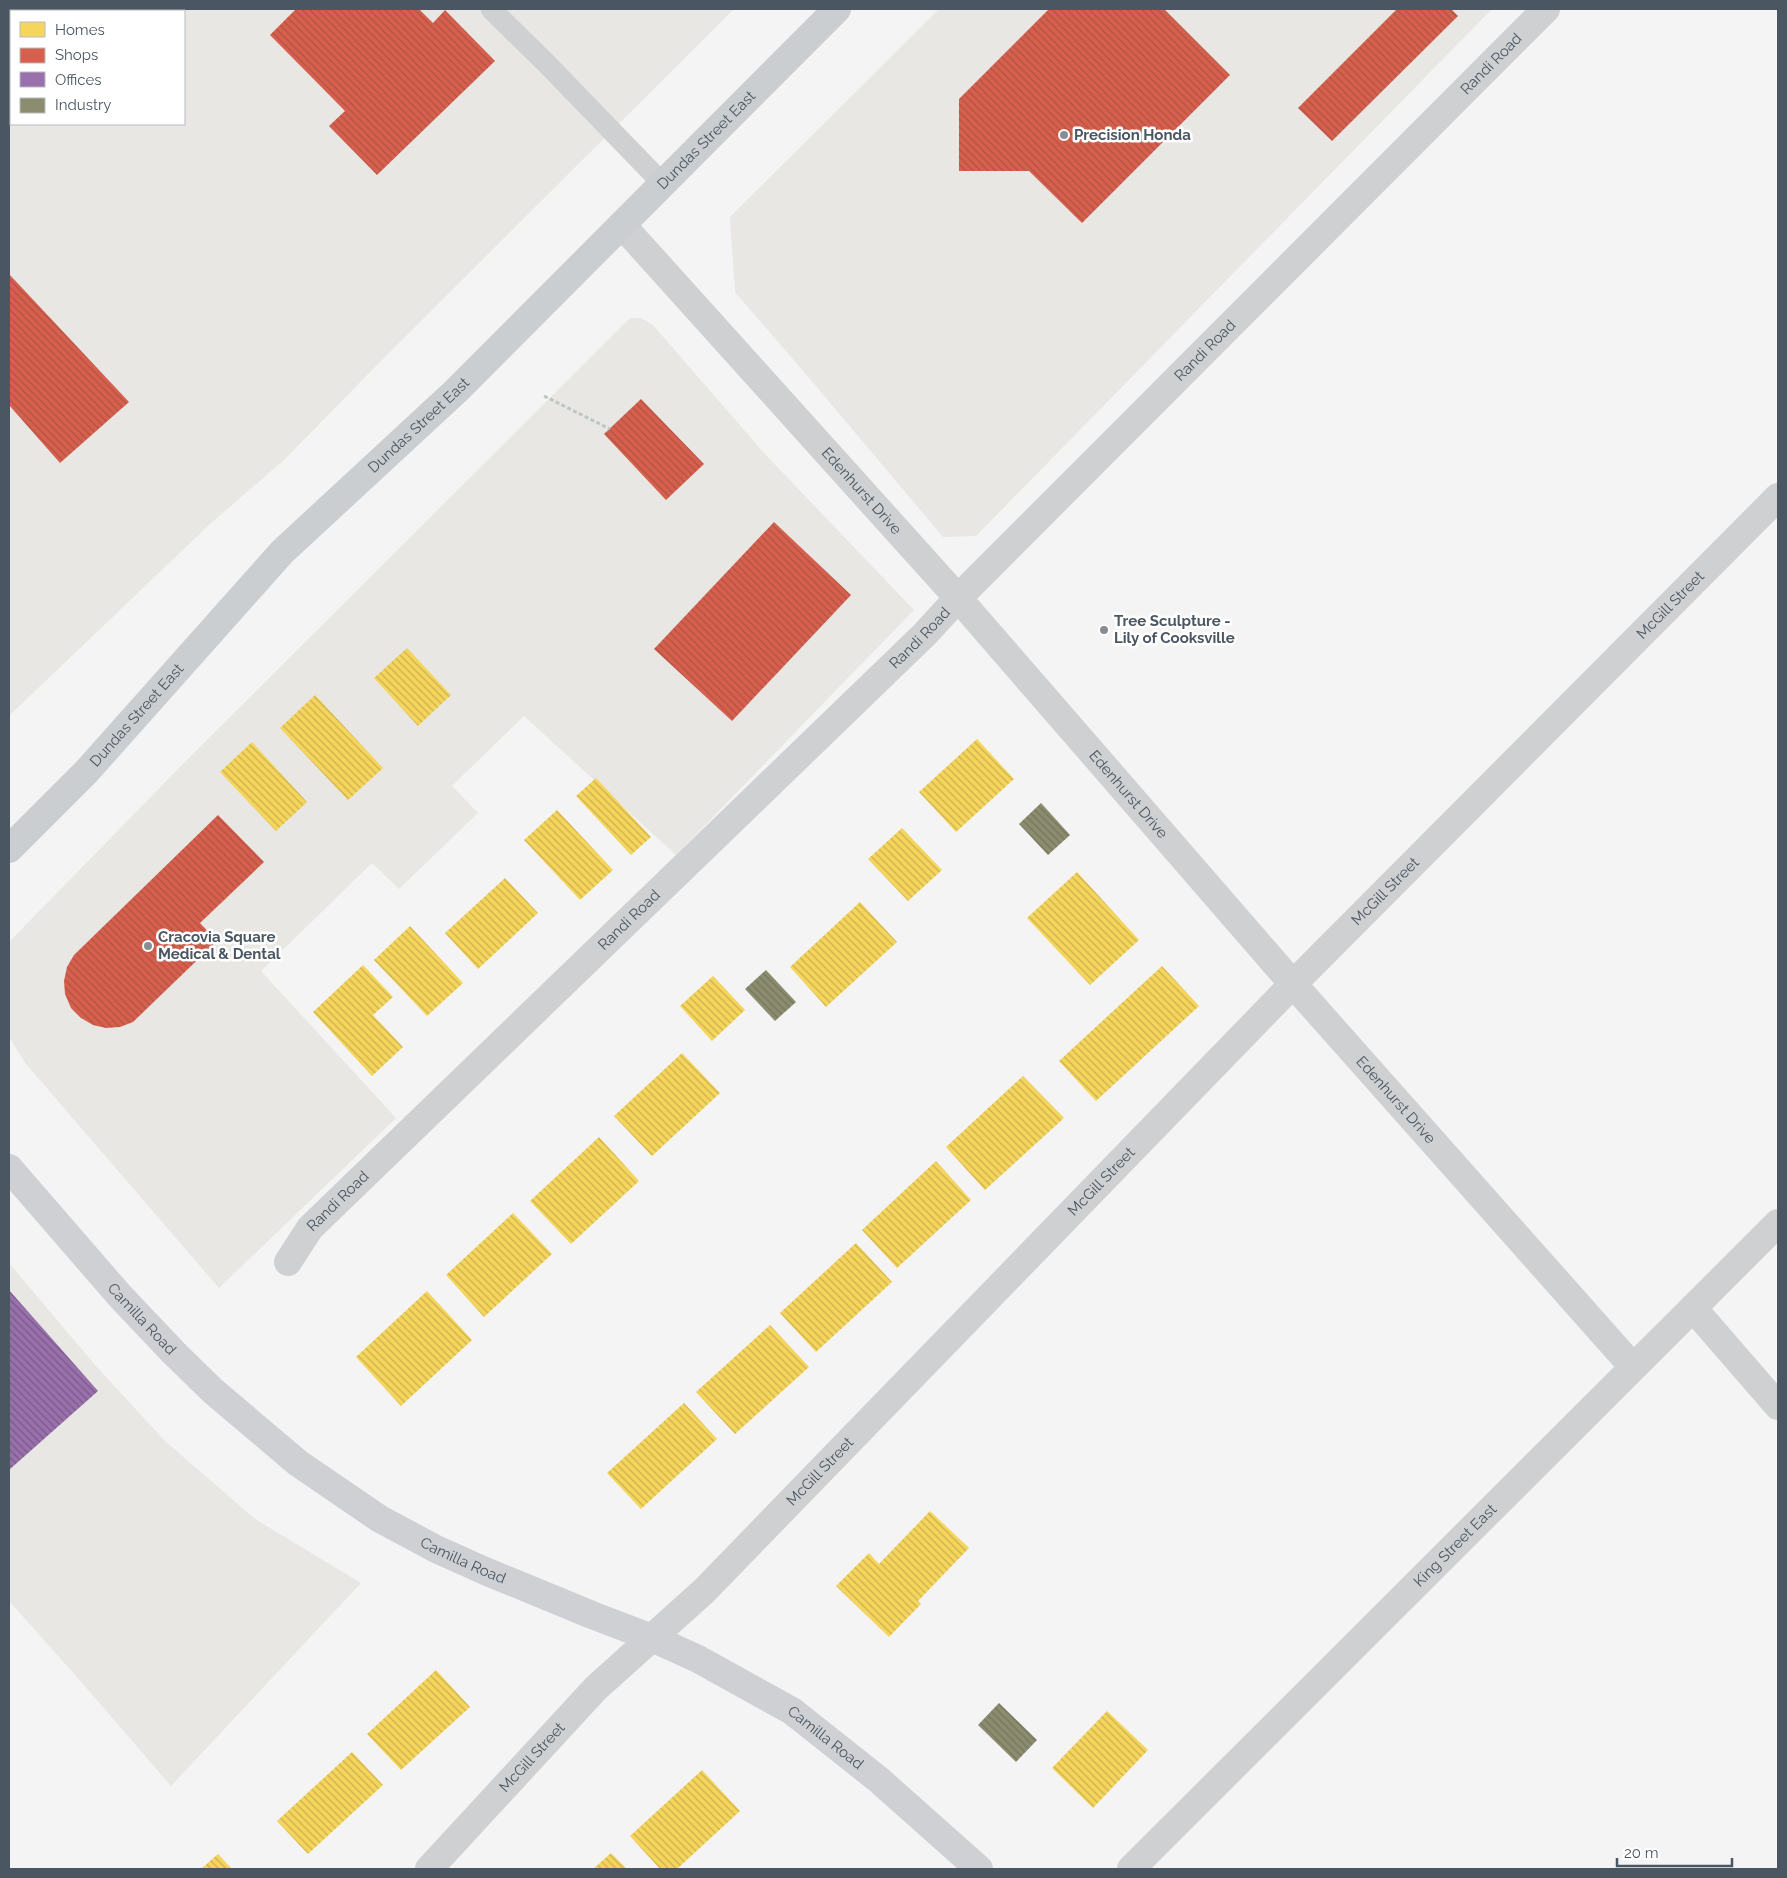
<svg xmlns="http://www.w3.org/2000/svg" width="1787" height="1878" viewBox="0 0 1787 1878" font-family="Raleway,sans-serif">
<defs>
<pattern id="homes-back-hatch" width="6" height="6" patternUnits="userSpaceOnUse" patternTransform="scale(1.25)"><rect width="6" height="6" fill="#f6d55c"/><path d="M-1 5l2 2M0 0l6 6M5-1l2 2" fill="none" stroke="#c9b04f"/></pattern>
<pattern id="shops-back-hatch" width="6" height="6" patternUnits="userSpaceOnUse" patternTransform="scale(1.25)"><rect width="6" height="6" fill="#d6604d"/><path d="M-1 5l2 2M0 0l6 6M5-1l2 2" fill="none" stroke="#b05243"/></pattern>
<pattern id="offices-back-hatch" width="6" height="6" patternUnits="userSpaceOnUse" patternTransform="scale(1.25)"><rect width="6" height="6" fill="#9970ab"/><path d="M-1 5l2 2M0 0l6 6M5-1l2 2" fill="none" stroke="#785a88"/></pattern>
<pattern id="industry-back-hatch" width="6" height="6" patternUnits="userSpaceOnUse" patternTransform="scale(1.25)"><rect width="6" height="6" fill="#8c8c6e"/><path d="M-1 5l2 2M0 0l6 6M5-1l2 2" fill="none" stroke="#74755e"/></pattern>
</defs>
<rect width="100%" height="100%" fill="#f4f4f4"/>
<g fill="#e8e7e3" fill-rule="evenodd">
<path d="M9 9H734L383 359 284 460 211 523 9 716ZM11 11H184V124H11Z"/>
<polygon points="939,9 1492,9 976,536 943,537 810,379 735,292 730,217"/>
<polygon points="630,318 641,318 653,325 764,453 914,610 676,855 524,716 452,786 478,813 399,889 372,863 261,971 396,1118 219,1288 26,1064 9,1037 9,942 181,766"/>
<polygon points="9,1263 95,1365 165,1441 255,1519 361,1583 171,1786 76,1676 9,1601"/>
</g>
<g fill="url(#homes-back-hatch)">
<polygon points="407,648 451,695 418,726 374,678"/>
<polygon points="315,695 383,768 348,800 280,728"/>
<polygon points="977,739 1014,779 956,832 919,792"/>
<polygon points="252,742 307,802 276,831 220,772"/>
<polygon points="596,778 651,837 631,855 576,796"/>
<polygon points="557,810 613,870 580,900 524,840"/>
<polygon points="902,828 942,870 908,901 868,859"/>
<polygon points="1077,872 1139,940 1090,985 1027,918"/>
<polygon points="505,878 538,913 478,969 445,933"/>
<polygon points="860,902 897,942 826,1007 790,967"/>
<polygon points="410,926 463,983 427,1016 374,960"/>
<polygon points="363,965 393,997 373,1015 403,1047 372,1076 313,1012"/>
<polygon points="1162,966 1199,1006 1096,1101 1059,1061"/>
<polygon points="713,976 745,1010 712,1041 680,1006"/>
<polygon points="682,1053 720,1093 652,1156 614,1116"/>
<polygon points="1023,1076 1064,1118 985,1190 946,1147"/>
<polygon points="599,1137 639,1181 571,1244 530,1201"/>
<polygon points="936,1161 971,1200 897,1268 862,1230"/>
<polygon points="513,1213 552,1254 484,1317 446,1275"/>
<polygon points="856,1243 892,1282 816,1352 780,1313"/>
<polygon points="427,1291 472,1340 401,1406 356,1357"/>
<polygon points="770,1325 809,1367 735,1434 696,1392"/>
<polygon points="684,1403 717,1439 641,1509 607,1473"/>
<polygon points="930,1511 969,1548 918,1601 921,1604 889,1637 836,1586 869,1553 879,1564"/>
<polygon points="436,1670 470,1707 401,1770 367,1734"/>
<polygon points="1107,1711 1148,1750 1093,1808 1052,1768"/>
<polygon points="352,1752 383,1785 308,1854 277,1821"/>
<polygon points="702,1770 740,1811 677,1869 660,1869 630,1836"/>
<polygon points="611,1853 627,1869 593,1869"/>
<polygon points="218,1854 232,1869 201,1869"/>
</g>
<g fill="url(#shops-back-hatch)">
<polygon points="296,9 419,9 433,23 445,10 495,61 377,175 329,126 345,111 270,35"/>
<polygon points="1049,9 1164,9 1230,75 1082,223 1029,171 959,171 959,99"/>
<polygon points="1397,9 1451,9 1458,16 1332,141 1298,108"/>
<polygon points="9,274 129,402 60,463 9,405"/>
<polygon points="641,399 704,464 666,500 604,434"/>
<polygon points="774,522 851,595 732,721 654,649"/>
<polygon points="218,815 264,862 200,923 217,941 133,1022 120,1027 106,1028 93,1025 81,1018 71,1008 65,994 64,981 67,967 74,955"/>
</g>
<polygon fill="url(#offices-back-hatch)" points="9,1290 98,1391 9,1470"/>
<g fill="url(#industry-back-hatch)">
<polygon points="1041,803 1070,835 1048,855 1019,824"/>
<polygon points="766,970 796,1002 775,1021 745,989"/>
<polygon points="999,1703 1037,1740 1016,1762 978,1725"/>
</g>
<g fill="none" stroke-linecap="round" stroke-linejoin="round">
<polyline stroke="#bcc7c4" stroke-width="3" stroke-dasharray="4 2.5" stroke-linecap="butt" points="544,396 610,429"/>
<polyline stroke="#ced0d2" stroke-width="21" points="491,9 547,64 663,184"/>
<g stroke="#ced0d2" stroke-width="28">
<path id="s1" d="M622 225 958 598 1293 984 1633 1367"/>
<path id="s2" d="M288 1262 310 1228 925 634 958 598 1546 9"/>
<polyline points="1693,1308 1778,1406"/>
<path id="s3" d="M429 1869 596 1688 704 1591 1293 984 1778 497"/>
<path id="s4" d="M1131 1869 1778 1223"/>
</g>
<path stroke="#ced0d4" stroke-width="28" id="s5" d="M9 1168 120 1296 174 1353 213 1391 298 1463 380 1519 436 1549 485 1571 592 1615 652 1638 698 1659 792 1711 879 1780 979 1869"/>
<path stroke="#caced1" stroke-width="28" id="s6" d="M9 849 87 771 282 552 456 391 837 9"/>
</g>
<g fill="#868d94" stroke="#fff" stroke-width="2">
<circle cx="1064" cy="135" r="5"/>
<circle cx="1104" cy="630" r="5"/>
<circle cx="148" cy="946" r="5"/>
</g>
<g text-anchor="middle" stroke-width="5" stroke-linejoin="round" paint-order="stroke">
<g font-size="15" fill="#4a5661" stroke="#fff">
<text dy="5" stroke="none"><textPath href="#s2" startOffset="1699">Randi Road</textPath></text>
<text dy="5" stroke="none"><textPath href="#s6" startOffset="995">Dundas Street East</textPath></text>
<text dy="5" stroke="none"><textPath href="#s2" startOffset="1294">Randi Road</textPath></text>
<text dy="5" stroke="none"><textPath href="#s6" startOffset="590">Dundas Street East</textPath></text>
<text dy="5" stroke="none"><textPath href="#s1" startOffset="358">Edenhurst Drive</textPath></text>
<text dy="5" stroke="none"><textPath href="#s3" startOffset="1772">McGill Street</textPath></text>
<text dy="5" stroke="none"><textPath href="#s2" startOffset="889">Randi Road</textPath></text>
<text dy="5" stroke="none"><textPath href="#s6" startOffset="185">Dundas Street East</textPath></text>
<text dy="5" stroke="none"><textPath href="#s1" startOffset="762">Edenhurst Drive</textPath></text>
<text dy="5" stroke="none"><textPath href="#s3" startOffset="1368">McGill Street</textPath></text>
<text dy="5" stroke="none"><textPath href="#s2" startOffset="484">Randi Road</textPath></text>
<text dy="5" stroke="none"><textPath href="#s1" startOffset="1168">Edenhurst Drive</textPath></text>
<text dy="5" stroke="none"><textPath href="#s3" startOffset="962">McGill Street</textPath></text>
<text dy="5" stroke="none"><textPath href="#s2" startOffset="79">Randi Road</textPath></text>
<text dy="5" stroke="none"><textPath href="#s5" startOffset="201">Camilla Road</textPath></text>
<text dy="5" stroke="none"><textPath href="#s3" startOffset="558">McGill Street</textPath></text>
<text dy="5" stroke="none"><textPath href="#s4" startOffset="458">King Street East</textPath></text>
<text dy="5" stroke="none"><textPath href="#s5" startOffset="606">Camilla Road</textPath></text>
<text dy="5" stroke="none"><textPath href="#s5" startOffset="1011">Camilla Road</textPath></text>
<text dy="5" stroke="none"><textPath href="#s3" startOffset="152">McGill Street</textPath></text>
</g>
<g font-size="15" font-weight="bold" fill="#4a5661" stroke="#fff" text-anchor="start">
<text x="1074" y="140">Precision Honda</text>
<text x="1114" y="626">Tree Sculpture -<tspan x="1114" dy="17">Lily of Cooksville</tspan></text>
<text x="158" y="942">Cracovia Square<tspan x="158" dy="17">Medical &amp; Dental</tspan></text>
</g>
</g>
<rect width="1787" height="1878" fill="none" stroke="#4a5661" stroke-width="20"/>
<rect x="10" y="10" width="175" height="115" fill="#ffffff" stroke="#b7bbc0"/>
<rect x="20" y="22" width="25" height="15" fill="#f6d55c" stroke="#b7bbc0"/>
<text x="55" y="35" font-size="15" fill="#4a5661">Homes</text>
<rect x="20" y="48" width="25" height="15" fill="#d6604d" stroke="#b7bbc0"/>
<text x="55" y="60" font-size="15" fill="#4a5661">Shops</text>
<rect x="20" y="72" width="25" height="15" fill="#9970ab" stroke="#b7bbc0"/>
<text x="55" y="85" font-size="15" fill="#4a5661">Offices</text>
<rect x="20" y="98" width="25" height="15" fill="#8c8c6e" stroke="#b7bbc0"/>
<text x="55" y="110" font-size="15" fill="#4a5661">Industry</text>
<path d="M1617 1858v8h115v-8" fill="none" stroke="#4a5661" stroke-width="2.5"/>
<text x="1624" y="1858" font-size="15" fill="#4a5661" stroke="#ffffff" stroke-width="4" paint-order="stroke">20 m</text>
</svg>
